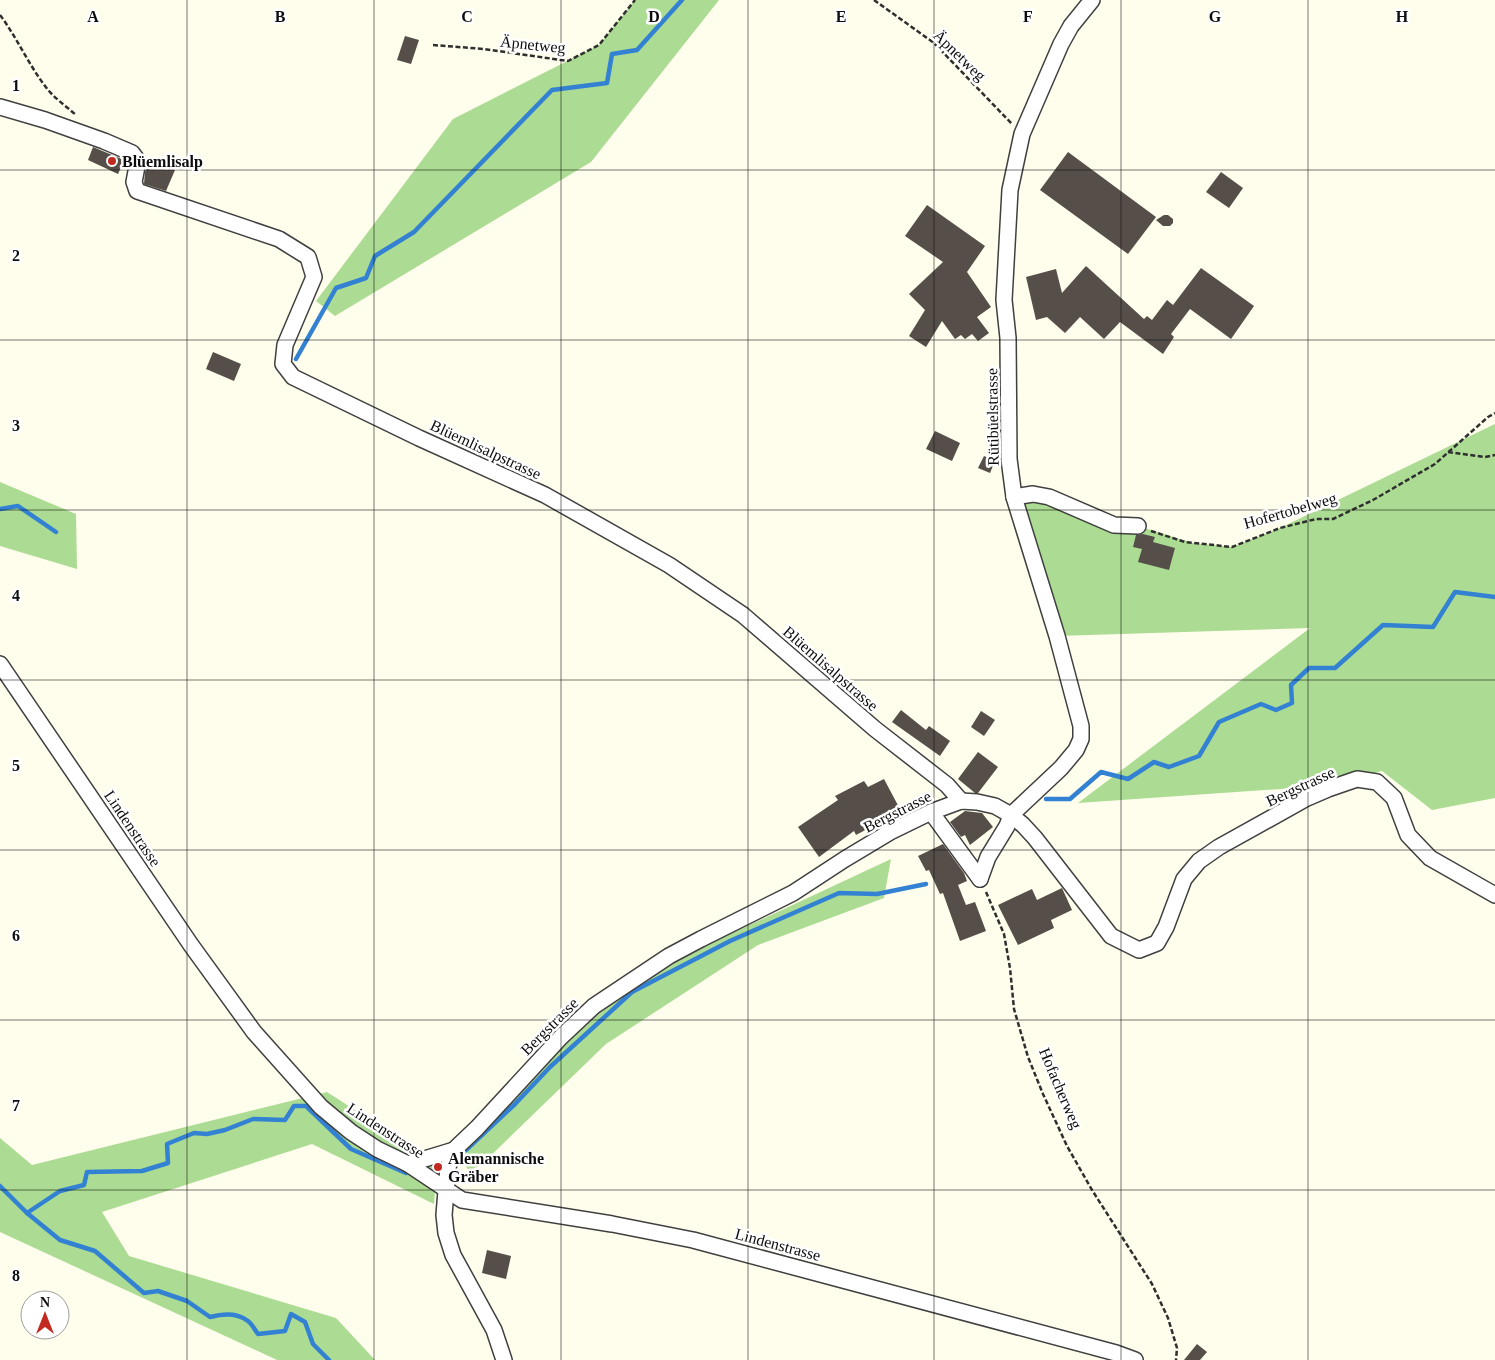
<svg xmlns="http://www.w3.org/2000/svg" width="1495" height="1360" viewBox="0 0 1495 1360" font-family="Georgia,serif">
<rect width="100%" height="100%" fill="#fffdec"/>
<g fill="#acdc93">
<polygon points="635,0 719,0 591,162 335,316 316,301 453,119 599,45"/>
<polygon points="1495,424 1495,798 1432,810 1382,771 1324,786 1078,803 1310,628 1057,636 1014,497 1138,526 1193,543 1232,547 1280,528"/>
<polygon points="0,482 76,514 77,569 0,546"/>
<polygon points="891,859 884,898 758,945 606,1044 482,1164 469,1172 457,1147 561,1037 655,969"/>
<polygon points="327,1092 437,1163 434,1204 312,1144 102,1212 129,1256 336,1318 375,1360 277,1360 0,1232 0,1138 32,1165"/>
</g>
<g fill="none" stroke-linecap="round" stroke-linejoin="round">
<g stroke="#3381d2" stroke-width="4.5">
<polyline points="296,359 336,288 366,278 375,256 414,232 552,90 607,83 612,54 637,50 682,0"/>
<polyline points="0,509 18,506 56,532"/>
<polyline points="1046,799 1070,799 1101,772 1128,779 1154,762 1169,767 1199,756 1219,722 1261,704 1276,710 1292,703 1291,685 1309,668 1335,668 1383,625 1433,627 1455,592 1495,597"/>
<polyline points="466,1150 515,1104 550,1067 632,992 730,941 839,893 877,894 926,884"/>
<path d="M0 1186 27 1213 60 1240 95 1251 144 1293 158 1291 187 1301 210 1317C222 1314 236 1312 248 1321 252 1324 255 1330 258 1334L285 1331 291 1314 305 1322 313 1344 329 1360"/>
<polyline points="27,1213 60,1191 84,1185 87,1172 142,1171 168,1163 167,1144 194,1133 207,1134 225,1130 253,1119 285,1120 294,1106 306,1106 351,1149 406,1173"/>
</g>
</g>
<g fill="#564f49">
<polygon points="405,36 419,40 411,64 397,60"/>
<polygon points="93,147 124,160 118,174 88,160"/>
<polygon points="1068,152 1156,217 1128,254 1040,190"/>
<polygon points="151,160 175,170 166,191 144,184 145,172"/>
<polygon points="1221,172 1243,188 1229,208 1206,192"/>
<polygon points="927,205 985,246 967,272 991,307 977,317 989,333 978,341 972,334 965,339 961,335 955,339 942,321 926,347 909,336 925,310 909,294 943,262 905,236"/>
<polygon points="1164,215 1168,215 1173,219 1173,223 1170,226 1163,226 1156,220"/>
<polygon points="1086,266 1144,319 1147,316 1152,320 1167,300 1173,305 1201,268 1254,306 1231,339 1190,309 1171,334 1174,337 1163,354 1120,322 1104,339 1080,317 1065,333 1047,317 1036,320 1026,277 1056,269 1062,293"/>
<polygon points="213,352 241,364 234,381 206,369"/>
<polygon points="935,431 960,443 952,461 926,449"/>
<polygon points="984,456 995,461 990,473 978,468"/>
<polygon points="1143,534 1155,537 1153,542 1175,548 1169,570 1138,562 1142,549 1133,547 1136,535"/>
<polygon points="901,710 926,730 929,726 950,741 940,756 892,722"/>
<polygon points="981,711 995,720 984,736 971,727"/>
<polygon points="978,752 998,767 978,793 975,793 958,779"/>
<polygon points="884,779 901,811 856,835 854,831 819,857 798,827 838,800 835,796 864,781 868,787"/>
<polygon points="965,811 982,813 993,827 970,845 965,835 961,837 950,822"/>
<polygon points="943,844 964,873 967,881 958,885 966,905 975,902 986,931 960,941 943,893 940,894 929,870 926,871 918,856"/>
<polygon points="1062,888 1072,910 1051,920 1054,928 1018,945 998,905 1032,889 1037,900"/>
<polygon points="487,1250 511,1256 506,1279 482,1273"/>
<polygon points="1197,1344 1207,1352 1200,1360 1184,1360"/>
</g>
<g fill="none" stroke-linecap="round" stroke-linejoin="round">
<g stroke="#404040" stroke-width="18">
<g id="minor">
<polyline points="0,107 45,120 104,141 132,153 138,161 134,182 137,191 279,239 308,257 314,277 285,345 283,364 293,377 419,438 545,495 669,565 743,615 875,729 947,785 961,801"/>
<polyline points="1014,497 1033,494 1049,497 1114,525 1138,526"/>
<polyline points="0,664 191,945 254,1032 321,1107 351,1132 377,1149 408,1164 462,1200 612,1224 693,1240 1116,1353 1135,1360"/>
<polyline points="931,812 980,879"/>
<polyline points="980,879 988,857 1007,826 1011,815 1061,768 1076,750 1081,739 1081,726 1057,636 1014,497 1009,459 1008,338 1004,300 1010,190 1022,134 1061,44 1071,26 1092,0"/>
<polyline points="408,1164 454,1150"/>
<polyline points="504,1360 494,1330 453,1255 446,1233 444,1215 448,1167 454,1150 457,1147 477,1128 561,1037 594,1006 669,956 701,939 793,893 845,859 890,832 931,812 961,801 977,802 995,806 1011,815 1023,825 1035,838 1111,936 1139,950 1157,943 1166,927 1184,879 1199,861 1219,847 1307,798 1328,789 1357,779 1377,782 1394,798 1408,835 1430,858 1495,895"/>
</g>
</g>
<g stroke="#2f2f2f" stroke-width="2.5" stroke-dasharray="5 2.5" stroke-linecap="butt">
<polyline points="874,0 934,43 1012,124"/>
<path d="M0 15C18 39 30 68 49 91 57 100 67 107 76 115"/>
<polyline points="433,45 484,49 568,61 599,45 635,0"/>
<polyline points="1448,452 1485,457 1495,455"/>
<polyline points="1151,531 1185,542 1232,547 1280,528 1316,519 1333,519 1373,500 1435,464 1488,417 1495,413"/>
<polyline points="986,892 1004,934 1010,968 1014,1009 1028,1057 1043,1094 1067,1146 1092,1190 1152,1284 1168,1318 1177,1348 1176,1360"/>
</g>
<use href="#minor" stroke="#fff" stroke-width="15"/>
</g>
<path fill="none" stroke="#0d0d0d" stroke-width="1" stroke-opacity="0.55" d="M187 0V1360M374 0V1360M561 0V1360M748 0V1360M934 0V1360M1121 0V1360M1308 0V1360M0 170H1495M0 340H1495M0 510H1495M0 680H1495M0 850H1495M0 1020H1495M0 1190H1495"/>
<g fill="#c22a20" stroke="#fff" stroke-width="2">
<circle cx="112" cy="161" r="5"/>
<circle cx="438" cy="1167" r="5"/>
</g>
<g text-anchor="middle" stroke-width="5" stroke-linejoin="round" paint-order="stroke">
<g font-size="16" fill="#0d0d0d" stroke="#fff">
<text transform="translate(533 44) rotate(6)" y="6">Äpnetweg</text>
<text transform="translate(960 55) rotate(44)" y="6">Äpnetweg</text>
<text transform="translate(992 417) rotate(-91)" y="6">Rütibüelstrasse</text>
<text transform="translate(486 449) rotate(25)" y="6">Blüemlisalpstrasse</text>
<text transform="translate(1290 510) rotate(-16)" y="6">Hofertobelweg</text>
<text transform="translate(831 668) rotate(41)" y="6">Blüemlisalpstrasse</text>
<text transform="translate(1300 786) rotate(-25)" y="6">Bergstrasse</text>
<text transform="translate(897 811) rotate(-27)" y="6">Bergstrasse</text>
<text transform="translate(133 828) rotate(56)" y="6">Lindenstrasse</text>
<text transform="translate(549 1026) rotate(-45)" y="6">Bergstrasse</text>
<text transform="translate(1061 1088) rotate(67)" y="6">Hofacherweg</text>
<text transform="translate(386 1130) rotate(33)" y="6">Lindenstrasse</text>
<text transform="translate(778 1244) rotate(15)" y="6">Lindenstrasse</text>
</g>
<g font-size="16" font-weight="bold" fill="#0d0d0d" stroke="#fff" text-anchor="start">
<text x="122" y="167">Blüemlisalp</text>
<text x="448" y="1164">Alemannische<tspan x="448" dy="18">Gräber</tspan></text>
</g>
</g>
<g font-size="16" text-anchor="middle" font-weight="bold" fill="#0d0d0d" stroke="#fff" stroke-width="5" stroke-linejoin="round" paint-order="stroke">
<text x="93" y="22">A</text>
<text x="280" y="22">B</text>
<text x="467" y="22">C</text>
<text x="654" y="22">D</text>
<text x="841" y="22">E</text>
<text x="1028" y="22">F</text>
<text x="1215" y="22">G</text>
<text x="1402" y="22">H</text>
<text x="16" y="91">1</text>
<text x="16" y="261">2</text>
<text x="16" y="431">3</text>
<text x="16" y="601">4</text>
<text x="16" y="771">5</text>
<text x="16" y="941">6</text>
<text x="16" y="1111">7</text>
<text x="16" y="1281">8</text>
</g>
<g transform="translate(45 1315)"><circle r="24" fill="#ffffff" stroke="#9e9e9e"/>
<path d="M0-4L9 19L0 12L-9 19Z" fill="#c22a20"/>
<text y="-8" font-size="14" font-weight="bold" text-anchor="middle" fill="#0d0d0d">N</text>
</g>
</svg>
